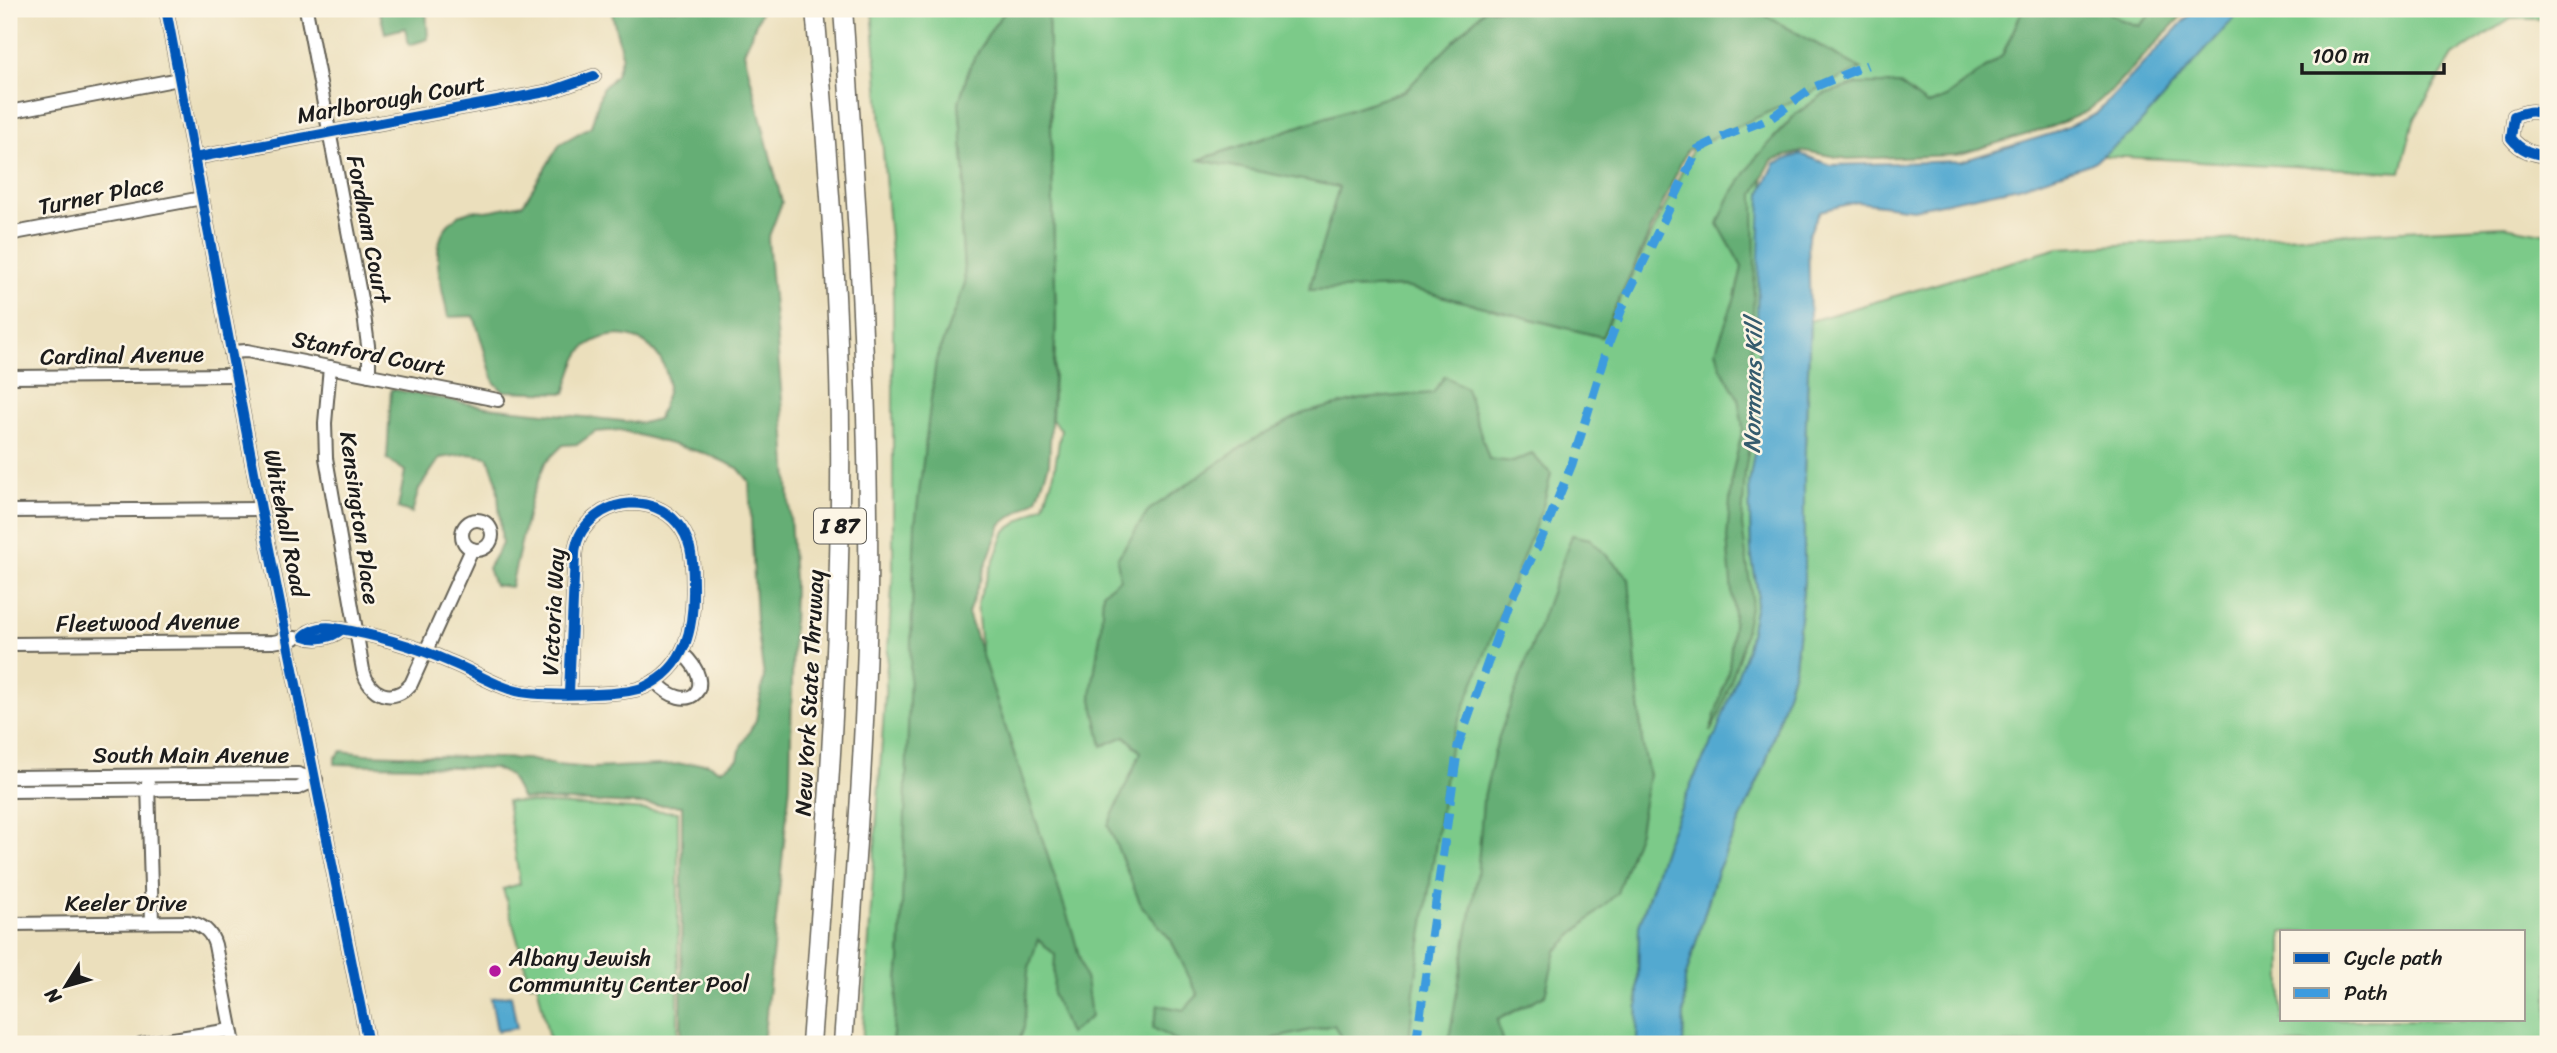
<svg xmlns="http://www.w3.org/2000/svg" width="2557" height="1053" viewBox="0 0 2557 1053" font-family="Sriracha,sans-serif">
<rect width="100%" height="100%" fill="#fcf5e5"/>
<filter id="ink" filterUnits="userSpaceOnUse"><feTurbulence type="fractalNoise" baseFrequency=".0143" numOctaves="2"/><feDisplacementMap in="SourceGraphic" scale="14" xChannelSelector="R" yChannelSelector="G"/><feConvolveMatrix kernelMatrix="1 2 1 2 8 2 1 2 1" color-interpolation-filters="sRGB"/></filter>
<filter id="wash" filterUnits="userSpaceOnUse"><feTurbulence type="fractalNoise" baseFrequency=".00686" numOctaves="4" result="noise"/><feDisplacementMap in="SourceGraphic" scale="28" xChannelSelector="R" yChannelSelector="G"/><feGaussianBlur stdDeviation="1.57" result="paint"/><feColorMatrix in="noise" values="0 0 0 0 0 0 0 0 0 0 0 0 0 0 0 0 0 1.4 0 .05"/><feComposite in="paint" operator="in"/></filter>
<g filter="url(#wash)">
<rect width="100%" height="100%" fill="#ebdfbc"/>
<g fill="#7cca89" stroke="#4c7352" stroke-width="2" fill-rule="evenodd">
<polygon points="872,9 1007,9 993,27 970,66 959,102 965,177 961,227 965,284 936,360 905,846 900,961 892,1044 862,1044 893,573 893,279"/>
<polygon points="1048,9 1485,9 1405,91 1201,159 1339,187 1310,290 1405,287 1602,337 1694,146 1860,68 1754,9 2023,9 2002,56 1946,97 1926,106 1899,84 1858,84 1824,94 1796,114 1765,147 1757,313 1761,408 1749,484 1751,553 1758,594 1746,654 1716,734 1693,780 1666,843 1639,926 1637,1044 942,1044 990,758 977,604 1005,531 1044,505 1054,473 1061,429 1052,420 1056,322"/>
<polygon points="2104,9 2156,9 2139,26 2119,19"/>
<polygon points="2227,9 2548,9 2548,19 2510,19 2453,56 2414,120 2401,172 2068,154"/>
<path d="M2505 226 2548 234V1044H1683L1685 979 1717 872 1765 765 1795 667 1804 580V474L1810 321 2058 248ZM2282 932H2524V1020H2282Z"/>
<polygon points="507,801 678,812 678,1044 554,1044 548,1035 537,983 530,984 503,889 520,884"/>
</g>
<g fill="#65ae75" stroke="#406548" stroke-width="2">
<polygon points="379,9 426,9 428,39 409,45 405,28 385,33"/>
<path d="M611 9H762L744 52 782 202 768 239 785 434 794 581 790 785 763 1044H681L682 806 522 799 509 775 494 768 335 764V758L342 751 365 754 527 759 556 765 592 768 707 763 720 770 738 759 741 746 756 720 764 677 756 620 749 481 738 468 707 454 620 430 595 432 578 444 563 445 545 463 531 499 511 587 494 585 488 568 502 544 497 482 488 457 468 454 440 458 419 489 412 513 398 508 405 471 387 459 391 389 487 407 642 423 658 419C661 409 669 393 668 383 664 342 622 322 588 345 575 354 570 379 565 393L503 391 494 382 474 316 448 317C441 280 421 228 469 211 474 209 480 211 485 211 498 210 511 206 523 204L560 144 591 126 602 89 616 75 622 55Z"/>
<polygon points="1007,9 1048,9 1056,322 1049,464 1037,499 1001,524 968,613 1073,933 1087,986 1091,1017 1069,1034 1053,995 1055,955 1038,939 1028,971 1024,1028 1018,1044 892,1044 900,961 915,524 936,360 965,283 961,227 965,177 959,102 970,66 993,27"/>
<polygon points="1485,9 1754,9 1861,69 1687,150 1602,337 1405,287 1309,290 1339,187 1199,160 1405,91"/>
<polygon points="2023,9 2104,9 2119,19 2139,26 2156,9 2188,9 2115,87 2088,111 2052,127 1957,155 1848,159 1804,151 1772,160 1754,194 1755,268 1751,355 1755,410 1745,472 1742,525 1752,598 1741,651 1720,713 1710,732 1729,668 1734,615 1727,539 1732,475 1743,428 1738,398 1721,368 1716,350 1735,297 1742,267 1718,224 1728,200 1754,160 1796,114 1824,94 1858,84 1899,84 1927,105 1946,97 2002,56"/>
<polygon points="1445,376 1466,388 1489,459 1513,462 1532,454 1551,474 1543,506 1451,741 1414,991 1409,1044 1345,1044 1334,1025 1276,1038 1262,1044 1182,1044 1153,1028 1158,1005 1184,1010 1198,995 1171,940 1141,905 1108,825 1141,752 1125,736 1102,746 1091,695 1101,629 1103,592 1120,579 1117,559 1149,510 1252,440 1304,413 1361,399 1433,393"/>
<polygon points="1572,535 1590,539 1629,578 1642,741 1649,775 1639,831 1617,893 1556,951 1545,995 1497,1020 1503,1044 1448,1044 1477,877 1483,801 1497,742"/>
</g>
<g fill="#53a9d0" stroke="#386276" stroke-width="2">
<polygon points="2195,9 2242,9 2131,134 2092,163 2019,187 1913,209 1857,202 1820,211 1808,236 1810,321 1804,474 1804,580 1795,667 1765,765 1717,872 1685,979 1683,1044 1637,1044 1639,926 1666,843 1693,780 1716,734 1747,649 1758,594 1751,553 1749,484 1761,408 1757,313 1761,192 1775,163 1801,154 1830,165 1962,161 2054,133 2096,114"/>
<polygon points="511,995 517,1028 497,1031 491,998"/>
</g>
</g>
<g filter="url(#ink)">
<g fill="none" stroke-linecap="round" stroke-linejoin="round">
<g stroke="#646054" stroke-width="16">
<g id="minor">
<polyline points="166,9 261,509 368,1044"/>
<polyline points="306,9 364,315 369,353 369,375"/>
<polyline points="9,112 179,79"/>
<path d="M2548 119C2537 108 2528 111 2514 116L2511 138C2521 151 2533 154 2548 156"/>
<polyline points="194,158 551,91 594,76"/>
<polyline points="9,234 202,198"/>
<polyline points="231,352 247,351 498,400"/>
<path d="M330 367 325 423 326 458 363 670C369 695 393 705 411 684L472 549"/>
<polyline points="9,377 236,375"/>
<polyline points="9,511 261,509"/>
<circle cx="477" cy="535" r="15"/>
<path d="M341 630C331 638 316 641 304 636 311 629 324 626 334 628 372 634 414 646 450 662 471 670 491 684 513 690 535 697 624 696 644 687 687 668 694 627 693 585 693 573 693 560 690 548 680 508 637 492 602 512 586 522 576 535 575 554L569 693"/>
<polyline points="9,644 273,642 295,638"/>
<path d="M655 681C688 718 720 687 682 653"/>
<polyline points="9,777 298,774 316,780"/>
<polyline points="148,783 152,922"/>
<polyline points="9,791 298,788 316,780"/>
<path d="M9 924 187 922C202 924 211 931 215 945L234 1044"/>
<polyline points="141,1044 231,1030"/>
</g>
</g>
<g stroke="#646054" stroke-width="21">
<g id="highway">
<path d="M811 1044C826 840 842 636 840 431 839 290 827 150 815 9"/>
<path d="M843 1044C853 895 866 745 868 595 870 399 857 204 843 9"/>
</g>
</g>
<use href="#minor" stroke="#fff" stroke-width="12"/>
<use href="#highway" stroke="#fff" stroke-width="18"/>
<polyline stroke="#3c9bdf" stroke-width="9" stroke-dasharray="18 9" stroke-linecap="butt" points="1416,1044 1458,746 1509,603 1543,535 1572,464 1609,343 1626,298 1698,149 1727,135 1771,118 1812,88 1867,65"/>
<g stroke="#fcf5e5" stroke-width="15">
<g id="cycleway">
<polyline points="166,9 261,509 368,1044"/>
<path d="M2548 119C2537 108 2528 111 2514 116L2511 138C2521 151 2533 154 2548 156"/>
<polyline points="194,158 551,91 594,76"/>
<path d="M341 630C331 638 316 641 304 636 311 629 324 626 334 628 372 634 414 646 450 662 471 670 491 684 513 690 535 697 624 696 644 687 687 668 694 627 693 585 693 573 693 560 690 548 680 508 637 492 602 512 586 522 576 535 575 554L569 693"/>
</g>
</g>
<use href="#cycleway" stroke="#0057b8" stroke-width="10"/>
</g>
</g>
<circle fill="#b5179e" stroke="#fcf5e5" stroke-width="2.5" cx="495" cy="971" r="7"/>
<g text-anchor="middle" stroke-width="5" stroke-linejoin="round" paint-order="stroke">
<rect fill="#fcf5e5" stroke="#5f5d58" stroke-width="2" x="814" y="508.5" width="52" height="35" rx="5"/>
<g font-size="21" font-weight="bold" fill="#1c1c1c">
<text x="840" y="533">I 87</text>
</g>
<g font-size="23" fill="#1c1c1c" stroke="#fcf5e5">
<text transform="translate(391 99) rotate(-10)" y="8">Marlborough Court</text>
<text transform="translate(101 195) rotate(-11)" y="8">Turner Place</text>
<text transform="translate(369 229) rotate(79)" y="8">Fordham Court</text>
<text transform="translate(369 353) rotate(11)" y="8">Stanford Court</text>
<text transform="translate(122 355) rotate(-1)" y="8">Cardinal Avenue</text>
<text transform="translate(360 518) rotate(82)" y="8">Kensington Place</text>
<text transform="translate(286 523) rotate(79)" y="8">Whitehall Road</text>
<text transform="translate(553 612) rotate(-87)" y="8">Victoria Way</text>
<text transform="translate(148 622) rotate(-1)" y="8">Fleetwood Avenue</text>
<text transform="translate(809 693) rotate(-87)" y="8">New York State Thruway</text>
<text x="191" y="763">South Main Avenue</text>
<text x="126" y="911">Keeler Drive</text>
</g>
<g font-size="23" fill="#1c1c1c" stroke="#fcf5e5" text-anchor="start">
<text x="509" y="966">Albany Jewish<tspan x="509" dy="26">Community Center Pool</tspan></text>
</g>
<g font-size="24" font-style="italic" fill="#355b6d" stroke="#fcf5e5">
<text transform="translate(1753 386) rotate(-89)" y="8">Normans Kill</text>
</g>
</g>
<rect width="2557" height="1053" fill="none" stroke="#fcf5e5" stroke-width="35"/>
<rect x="2280" y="930" width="245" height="91" fill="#fcf5e5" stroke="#a29e95" stroke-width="2"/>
<rect x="2294" y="953" width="35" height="10" fill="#0057b8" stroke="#a29e95" stroke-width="2"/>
<text x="2344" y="965" font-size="21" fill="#1c1c1c">Cycle path</text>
<rect x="2294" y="988" width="35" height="10" fill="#3c9bdf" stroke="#a29e95" stroke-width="2"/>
<text x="2344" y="1000" font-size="21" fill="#1c1c1c">Path</text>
<g transform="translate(66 986) rotate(233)" stroke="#fcf5e5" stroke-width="5" paint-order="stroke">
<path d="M0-5L12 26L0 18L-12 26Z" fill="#1c1c1c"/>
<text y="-10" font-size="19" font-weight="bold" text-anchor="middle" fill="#1c1c1c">N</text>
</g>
<path d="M2302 63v10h142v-10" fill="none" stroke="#1c1c1c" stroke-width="3.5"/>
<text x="2312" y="63" font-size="21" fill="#1c1c1c" stroke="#fcf5e5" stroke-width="5" paint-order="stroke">100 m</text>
</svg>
